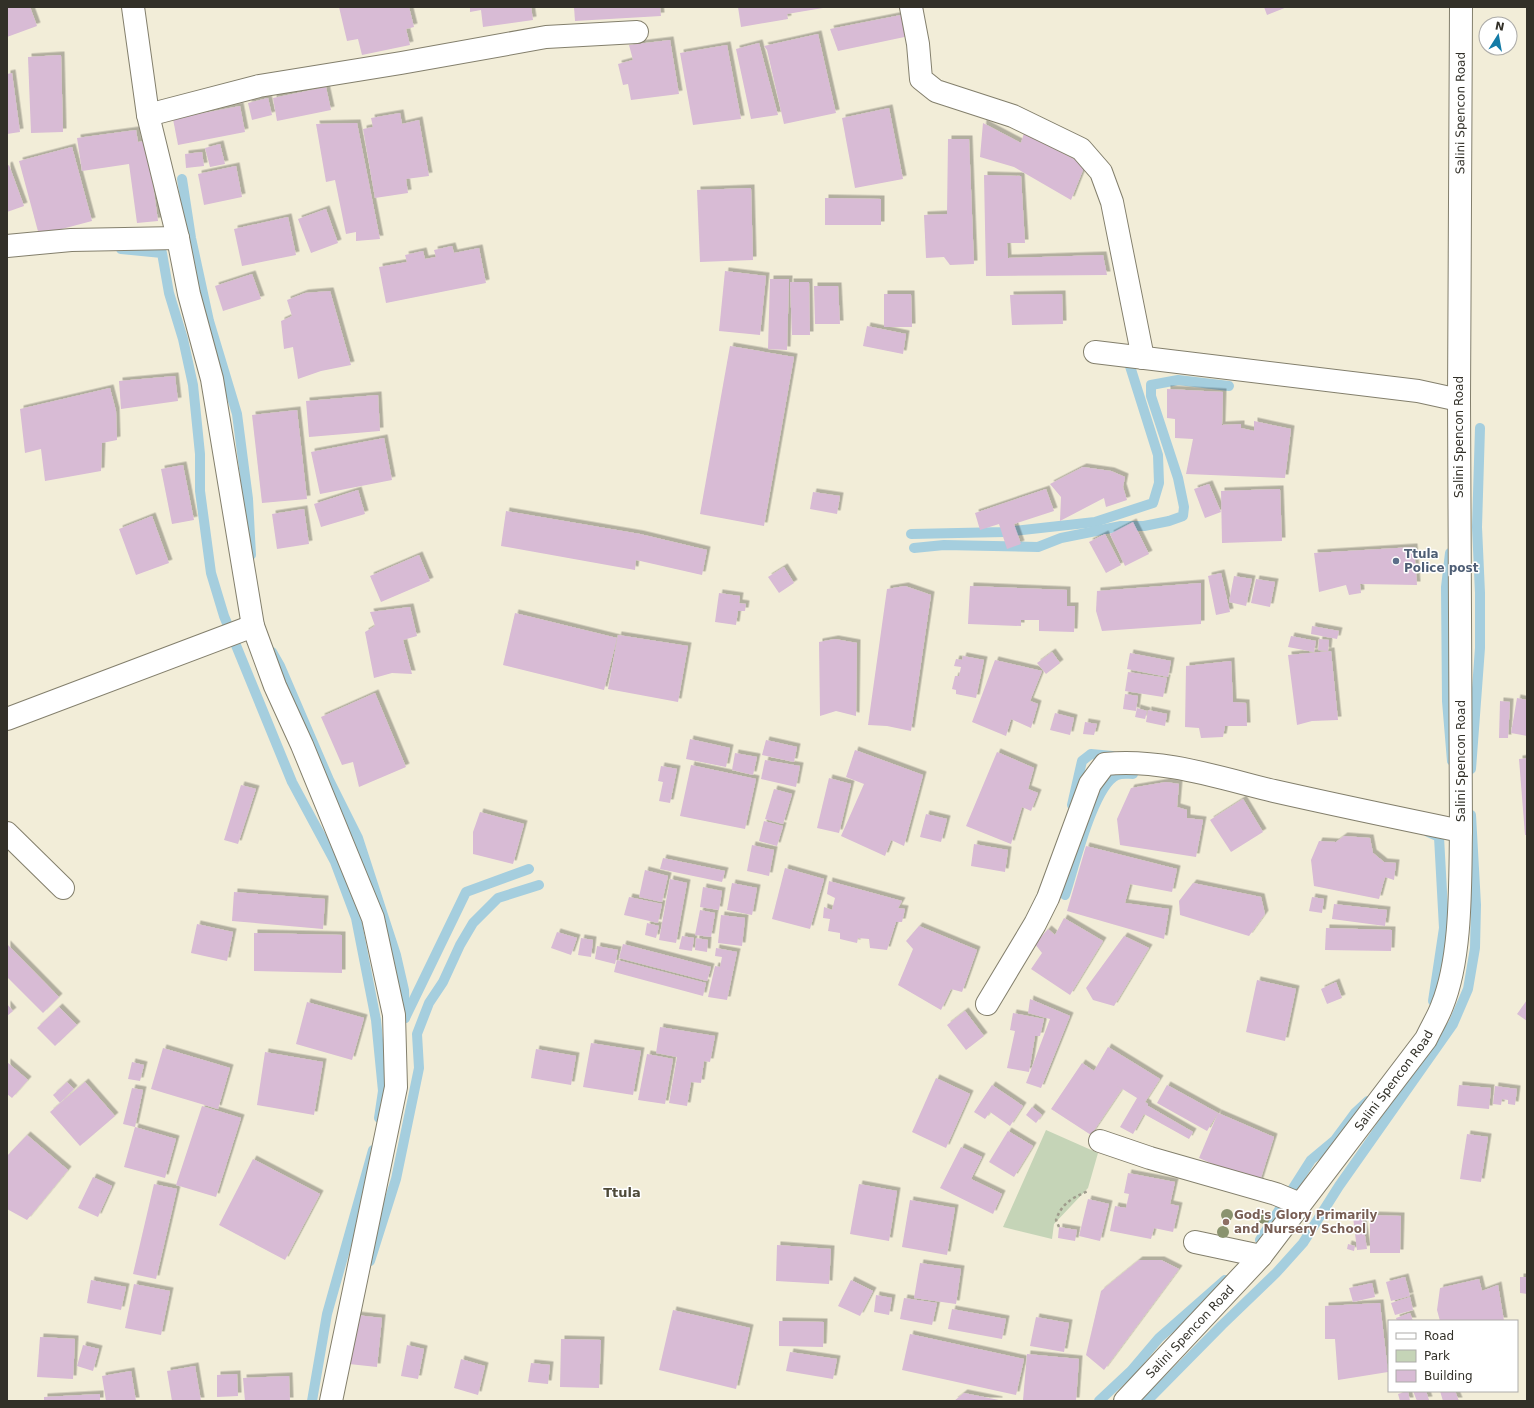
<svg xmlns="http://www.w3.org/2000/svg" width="1534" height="1408" viewBox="0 0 1534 1408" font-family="'DejaVu Sans',sans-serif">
<defs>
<filter id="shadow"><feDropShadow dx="3.5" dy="-3.5" stdDeviation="0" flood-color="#0004"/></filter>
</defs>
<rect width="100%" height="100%" fill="#f2edd8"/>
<polygon fill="#c5d4b7" points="1046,1130 1098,1153 1088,1188 1054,1224 1052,1239 1003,1227"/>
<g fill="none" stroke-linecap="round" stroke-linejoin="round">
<g stroke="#a5cede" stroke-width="10">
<polyline points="182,179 191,238 209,321 237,414 248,499 251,555"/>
<polyline points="121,249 162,253 169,293 183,339 193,385 200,454 200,491 211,573 224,616 292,782 335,862 356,918 376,1020 383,1091 379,1118"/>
<polyline points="911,534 1005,532 1095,522 1153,503 1159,483 1158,455 1129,363"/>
<polyline points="914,548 944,545 1038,547 1061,538 1121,526 1144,526 1169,521 1183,516 1184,507 1178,478 1151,396 1151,385 1178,380 1229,386"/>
<polyline points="1450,553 1446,587 1447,701 1452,761"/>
<polyline points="272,652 280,666 329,780 358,838 396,955 404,990 405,1018"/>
<polyline points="1471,769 1480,648 1480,593 1477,527 1480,428"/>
<polyline points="1072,805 1082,761 1091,754 1112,756"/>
<polyline points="1428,832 1439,837 1444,928 1433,1001"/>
<path d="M1065 895C1074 868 1093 786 1117 775 1122 773 1128 774 1133 774"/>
<polyline points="405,1018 466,892 529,869"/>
<polyline points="1260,1240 1311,1160 1335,1140 1355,1113 1368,1101"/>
<polyline points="370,1261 396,1179 419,1068 417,1034 429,1003 443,982 460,945 473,923 498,898 539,885"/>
<polyline points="312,1401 327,1314 373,1150"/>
<polyline points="1099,1401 1131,1371 1159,1338 1225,1280"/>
<polyline points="1147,1401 1222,1325 1276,1273 1303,1243 1339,1186 1453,1024 1468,989 1475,948 1476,905 1471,815"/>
</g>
</g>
<g fill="#d8bbd5" filter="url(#shadow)">
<polygon points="7,7 30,7 37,26 7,37"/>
<polygon points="339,7 409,7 414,27 406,29 410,45 362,55 358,39 347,41"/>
<polygon points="470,7 531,7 533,20 483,27 481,10 470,12"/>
<polygon points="574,7 660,7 661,16 575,21"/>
<polygon points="738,7 823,7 823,8 787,14 788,19 741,27"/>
<polygon points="1264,7 1287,7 1267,15"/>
<polygon points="906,14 914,35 838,51 830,29"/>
<polygon points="818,34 836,113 784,124 767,50 764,46"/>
<polygon points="670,40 679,94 631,100 628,84 623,85 618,64 633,60 629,45"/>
<polygon points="759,43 778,115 751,119 736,49"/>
<polygon points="727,45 741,119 693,125 680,53"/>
<polygon points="61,55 63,132 31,133 28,57"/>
<polygon points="12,73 20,132 7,134 7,74"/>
<polygon points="326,87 331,110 277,121 273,98"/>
<polygon points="268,98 272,115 252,120 248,103"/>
<polygon points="240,106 245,132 178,145 173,119"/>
<polygon points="889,108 903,179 855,188 842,118"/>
<polygon points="400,113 402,124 419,120 429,176 406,179 408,193 375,198 363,129 373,127 371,118"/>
<polygon points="357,123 380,239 356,241 356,232 346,234 335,180 326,182 316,124"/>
<polygon points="983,123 1021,143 1024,133 1085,165 1071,200 1014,167 980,157"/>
<polygon points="136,130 138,142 147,141 158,221 137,223 129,164 82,171 77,138"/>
<polygon points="948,139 969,139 974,264 950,265 944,257 926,258 924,215 947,214"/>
<polygon points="220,144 225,164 210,167 205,148"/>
<polygon points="72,147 92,221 39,235 19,161"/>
<polygon points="202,152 204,166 186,168 185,154"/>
<polygon points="9,165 24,206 7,212 7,166"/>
<polygon points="236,166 242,197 204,205 198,174"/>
<polygon points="984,175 1021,176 1025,243 1007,243 1008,258 1103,255 1107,275 986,276"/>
<polygon points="751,188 753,260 700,262 697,190"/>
<polygon points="825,198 881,199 881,225 825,225"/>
<polygon points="326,209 338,243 311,253 298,219"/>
<polygon points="288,217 296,255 242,266 234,229"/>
<polygon points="452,246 454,253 479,248 486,283 386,303 379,267 407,262 405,255 423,251 425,259 436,257 434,250"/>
<polygon points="725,271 766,276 760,335 719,331"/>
<polygon points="252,274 261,299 223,311 215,286"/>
<polygon points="770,279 789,279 787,350 768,349"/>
<polygon points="790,282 809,282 810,335 792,335"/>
<polygon points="814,286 838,286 840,324 815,324"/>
<polygon points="330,291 351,365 321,371 298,379 293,347 284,349 281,321 292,316 287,300 305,293"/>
<polygon points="884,294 911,294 912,327 884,327"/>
<polygon points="1062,294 1063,324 1012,325 1010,295"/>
<polygon points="867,326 906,334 903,354 863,346"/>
<polygon points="730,346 794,357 764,526 700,514"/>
<polygon points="175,376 178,401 121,409 119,381"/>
<polygon points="110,388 116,411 117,440 102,443 101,471 45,481 41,449 25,453 20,409"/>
<polygon points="1167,389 1223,392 1222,425 1241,424 1241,428 1254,431 1254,421 1291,429 1285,478 1186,474 1193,439 1175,438 1175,419 1167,418"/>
<polygon points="378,395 380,431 309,437 306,401"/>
<polygon points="297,410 307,499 262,503 252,415"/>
<polygon points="384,438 392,480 320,494 311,452"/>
<polygon points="183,465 194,520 172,524 161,469"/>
<polygon points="1083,467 1111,471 1125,477 1123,487 1127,500 1106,507 1104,498 1060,521 1061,497 1050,484"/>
<polygon points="1209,484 1221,512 1205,518 1194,489"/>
<polygon points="1046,489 1054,511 1014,524 1021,544 1007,549 999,524 980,530 975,513"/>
<polygon points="1280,489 1282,541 1222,543 1221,491"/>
<polygon points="358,490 365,514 321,527 314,504"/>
<polygon points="813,492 840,496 837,514 810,509"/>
<polygon points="304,509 309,544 277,549 272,514"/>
<polygon points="506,511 640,534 707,550 702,575 636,560 635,570 501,546"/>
<polygon points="152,516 169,563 136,575 119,529"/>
<polygon points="1133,522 1149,554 1125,566 1110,534"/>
<polygon points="1105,534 1121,565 1106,573 1089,542"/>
<polygon points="1414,547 1417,585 1360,584 1361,593 1349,595 1346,585 1319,592 1314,553"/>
<polygon points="419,555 430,581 381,602 370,576"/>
<polygon points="784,567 794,583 779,593 768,577"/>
<polygon points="1221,573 1230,612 1216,615 1208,576"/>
<polygon points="1234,576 1252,579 1246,606 1229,602"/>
<polygon points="1256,579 1275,582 1270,607 1251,603"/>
<polygon points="1201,583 1201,624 1102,631 1096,611 1097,591"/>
<polygon points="905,586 931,595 911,731 887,726 868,725 887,589"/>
<polygon points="970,586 1067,590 1067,606 1075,606 1074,632 1039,631 1039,620 1021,620 1021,626 968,624"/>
<polygon points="719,593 740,596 739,603 746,604 745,611 738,611 736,625 715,622"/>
<polygon points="410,607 417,636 403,640 412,674 392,673 374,678 365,632 375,626 370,612"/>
<polygon points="515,613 617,638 604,690 503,665"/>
<polygon points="1312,626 1339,631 1337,639 1311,634"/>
<polygon points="618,635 688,646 678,702 608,689"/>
<polygon points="1291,636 1316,641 1314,652 1288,647"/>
<polygon points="835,639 857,643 856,716 836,711 820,716 819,642"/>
<polygon points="1319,639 1329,640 1328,651 1318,650"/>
<polygon points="1331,651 1338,720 1312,721 1297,725 1288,655"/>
<polygon points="1052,652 1060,663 1046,674 1037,663"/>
<polygon points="1130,653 1171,661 1168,677 1127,669"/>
<polygon points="963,656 984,660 976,698 956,694 956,690 952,689 955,676 959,676 961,667 954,666 956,659 962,660"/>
<polygon points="995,660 1042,671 1030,701 1038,704 1031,728 1011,719 1006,736 972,722"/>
<polygon points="1231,661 1233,702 1246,703 1247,726 1225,726 1223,737 1201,738 1199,728 1185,727 1186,666"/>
<polygon points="1128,672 1167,678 1163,697 1125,691"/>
<polygon points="375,693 406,767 359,787 353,762 342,765 321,717"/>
<polygon points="1125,694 1138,696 1136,711 1123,709"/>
<polygon points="1517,698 1527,700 1527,736 1511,733"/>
<polygon points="1500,701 1510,702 1508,738 1499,738"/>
<polygon points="1137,708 1147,711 1145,719 1135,717"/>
<polygon points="1148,710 1167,714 1165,726 1146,722"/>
<polygon points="1055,713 1074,718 1070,735 1050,730"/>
<polygon points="1085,722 1097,724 1094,735 1083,734"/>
<polygon points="690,739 730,748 726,767 686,759"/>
<polygon points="766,740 797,747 794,762 762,755"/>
<polygon points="855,750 923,775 904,846 891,840 885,856 841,836 864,784 846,777"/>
<polygon points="997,752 1034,768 1028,789 1038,793 1031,811 1022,807 1011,844 966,826"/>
<polygon points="735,753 757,757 753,775 732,770"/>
<polygon points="1527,758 1527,835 1525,835 1519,759"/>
<polygon points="765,760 800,766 796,787 761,779"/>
<polygon points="691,765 756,779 745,829 680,816"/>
<polygon points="661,766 677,769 670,803 659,801 663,782 658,781"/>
<polygon points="829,778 851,784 839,833 817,828"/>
<polygon points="1166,782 1179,784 1177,807 1187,810 1187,818 1203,820 1196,857 1120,845 1117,819 1131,788"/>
<polygon points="241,785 256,789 238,844 224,840"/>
<polygon points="774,789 792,794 783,824 765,819"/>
<polygon points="1243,799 1263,832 1231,852 1210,820"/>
<polygon points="480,812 524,824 513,864 473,854 473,832"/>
<polygon points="926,814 947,819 941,842 920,837"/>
<polygon points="764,821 783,826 777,846 759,841"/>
<polygon points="1344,836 1370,838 1373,853 1384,862 1396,863 1394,880 1385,877 1379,899 1314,886 1311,860 1319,841 1336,842"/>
<polygon points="974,844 1008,850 1005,872 971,866"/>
<polygon points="752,845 774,850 769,876 747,871"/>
<polygon points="1086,846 1177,869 1172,892 1130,884 1125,903 1169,909 1164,939 1067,911"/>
<polygon points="663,858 725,871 722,882 660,869"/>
<polygon points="785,868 824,879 810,929 772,919"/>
<polygon points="645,870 668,876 662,902 639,897"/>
<polygon points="670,879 687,883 676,943 659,940"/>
<polygon points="829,881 902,901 898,908 905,909 902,922 896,922 887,950 870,948 869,939 858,938 857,943 840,939 840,933 828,931 830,919 823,918 824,907 832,910 835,898 827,894"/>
<polygon points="732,883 757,888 752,915 727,910"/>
<polygon points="1193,883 1261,897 1265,914 1249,936 1180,915 1179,901"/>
<polygon points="703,887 722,891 719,910 700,907"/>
<polygon points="234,892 325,899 323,929 232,921"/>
<polygon points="629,897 662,904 658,923 624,915"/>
<polygon points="1312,897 1324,899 1322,913 1309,911"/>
<polygon points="1334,904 1387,910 1385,926 1332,919"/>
<polygon points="700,910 715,913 711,937 695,935"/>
<polygon points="721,915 745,918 742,946 718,943"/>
<polygon points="1064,918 1103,941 1070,995 1031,969 1042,953 1035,944 1048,929 1055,935"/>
<polygon points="647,923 659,926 656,938 645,935"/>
<polygon points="197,924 233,932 227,961 191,953"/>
<polygon points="919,926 977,950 962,992 951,989 941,1010 898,985 913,949 906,941"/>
<polygon points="1326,928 1392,930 1391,951 1325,950"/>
<polygon points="557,932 577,938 571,955 551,948"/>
<polygon points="254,933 342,935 342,973 254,971"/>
<polygon points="682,936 694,938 692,951 679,949"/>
<polygon points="1124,936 1149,948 1114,1006 1093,1000 1086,988"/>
<polygon points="581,938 593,940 591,957 578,955"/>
<polygon points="696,938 708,940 707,952 695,950"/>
<polygon points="7,944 59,997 43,1013 7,977"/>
<polygon points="623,944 711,967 707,981 619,958"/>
<polygon points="597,946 618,950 615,964 595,959"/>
<polygon points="716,948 737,952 727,1000 708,997 715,966 720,967 722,957 715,956"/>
<polygon points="617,960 706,983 703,996 614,972"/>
<polygon points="1257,980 1296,989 1285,1041 1246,1032"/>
<polygon points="1336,982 1342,998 1327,1004 1321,989"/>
<polygon points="1030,999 1070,1016 1041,1088 1026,1083 1050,1019 1028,1013"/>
<polygon points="1527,1000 1527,1021 1517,1014"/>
<polygon points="307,1002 364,1018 352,1060 296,1044"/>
<polygon points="7,1004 13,1011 7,1016"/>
<polygon points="59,1007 77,1025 55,1046 37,1028"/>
<polygon points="965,1011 984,1036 966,1050 947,1025"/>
<polygon points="1013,1013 1044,1019 1040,1036 1035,1036 1029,1072 1007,1068 1015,1031 1010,1030"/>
<polygon points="660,1027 715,1036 710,1062 704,1061 701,1083 691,1082 687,1106 669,1103 677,1057 656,1053"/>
<polygon points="591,1043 641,1051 633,1095 583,1087"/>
<polygon points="1108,1047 1160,1079 1145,1102 1148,1104 1148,1106 1193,1132 1189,1139 1144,1114 1133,1134 1120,1127 1137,1098 1116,1085 1122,1089 1091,1135 1051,1109 1082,1063 1094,1071"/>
<polygon points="163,1048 230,1068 218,1109 151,1089"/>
<polygon points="536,1049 576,1056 571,1085 531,1078"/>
<polygon points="265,1052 323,1062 314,1115 257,1105"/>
<polygon points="647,1054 673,1059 665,1104 638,1100"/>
<polygon points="7,1062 28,1080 12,1098 7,1094"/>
<polygon points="132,1062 144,1065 140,1081 128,1079"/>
<polygon points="936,1078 970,1094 946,1148 912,1132"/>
<polygon points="67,1082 74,1089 60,1103 53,1095"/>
<polygon points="85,1082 115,1116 80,1146 50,1112"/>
<polygon points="992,1085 1023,1106 1010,1126 990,1112 985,1119 974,1112"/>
<polygon points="1167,1085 1218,1113 1207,1131 1157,1103"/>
<polygon points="1459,1085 1491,1088 1489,1109 1457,1106"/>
<polygon points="1495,1086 1517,1089 1515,1105 1508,1104 1508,1100 1502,1099 1501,1105 1493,1104"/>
<polygon points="132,1088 143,1090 135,1127 176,1139 165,1178 124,1167 135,1127 123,1124"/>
<polygon points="202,1106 241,1118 216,1197 176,1185"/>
<polygon points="1032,1107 1042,1115 1036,1123 1026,1115"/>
<polygon points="1218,1113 1274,1137 1259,1184 1199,1158"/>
<polygon points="1008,1131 1033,1146 1014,1177 989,1162"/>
<polygon points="1467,1134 1488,1137 1481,1182 1460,1179"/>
<polygon points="27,1135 68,1170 27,1220 7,1209 7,1156"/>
<polygon points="961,1147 982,1157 971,1179 1002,1194 993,1214 940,1188"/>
<polygon points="253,1159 320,1194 285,1260 219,1225"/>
<polygon points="1128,1173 1175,1182 1170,1204 1179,1206 1173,1232 1154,1228 1151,1239 1110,1231 1115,1206 1126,1208 1129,1194 1124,1193"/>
<polygon points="93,1177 112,1186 98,1217 78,1208"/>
<polygon points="154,1184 177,1189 156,1279 133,1274"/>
<polygon points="859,1184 897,1191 889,1241 850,1234"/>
<polygon points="1088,1199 1109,1204 1100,1241 1079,1236"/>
<polygon points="910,1200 955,1208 947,1255 902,1247"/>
<polygon points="1370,1215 1401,1216 1400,1253 1370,1253"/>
<polygon points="1362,1216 1367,1249 1357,1250 1353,1217"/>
<polygon points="1059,1227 1077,1230 1075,1241 1058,1238"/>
<polygon points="1348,1244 1355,1246 1354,1251 1347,1249"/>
<polygon points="777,1245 831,1249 829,1284 776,1281"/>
<polygon points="1139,1260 1161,1260 1179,1269 1104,1370 1086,1355 1101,1291"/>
<polygon points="920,1263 961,1269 956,1304 914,1298"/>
<polygon points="1405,1277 1410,1296 1391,1301 1386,1282"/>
<polygon points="1520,1277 1527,1277 1527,1294 1520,1293"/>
<polygon points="1479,1279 1482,1291 1498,1285 1504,1321 1440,1321 1437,1310 1440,1288"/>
<polygon points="91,1280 126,1287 121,1310 87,1303"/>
<polygon points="851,1280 873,1291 860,1316 838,1306"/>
<polygon points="1372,1283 1375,1297 1353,1302 1349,1288"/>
<polygon points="134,1284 170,1291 161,1335 125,1328"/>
<polygon points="876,1295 892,1298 889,1315 874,1312"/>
<polygon points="1410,1297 1413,1310 1395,1315 1391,1303"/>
<polygon points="904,1298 937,1303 932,1325 900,1319"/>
<polygon points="1380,1303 1388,1372 1338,1380 1335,1339 1325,1339 1325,1306"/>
<polygon points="952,1309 1006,1319 1002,1339 948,1329"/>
<polygon points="673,1310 750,1328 736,1389 659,1370"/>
<polygon points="1410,1313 1413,1321 1397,1321 1396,1318"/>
<polygon points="356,1315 382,1318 377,1367 349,1364"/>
<polygon points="1036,1317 1069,1323 1064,1352 1030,1346"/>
<polygon points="779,1321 824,1322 823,1347 779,1346"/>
<polygon points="910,1334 1024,1359 1016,1395 902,1370"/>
<polygon points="40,1337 75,1339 73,1379 37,1377"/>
<polygon points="561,1339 601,1340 599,1388 560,1387"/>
<polygon points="83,1345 99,1349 93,1371 77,1366"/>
<polygon points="407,1345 424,1349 418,1379 401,1376"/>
<polygon points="790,1352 837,1359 833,1379 786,1371"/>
<polygon points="1027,1354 1079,1359 1076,1401 1023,1400"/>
<polygon points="461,1359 485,1366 478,1395 454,1388"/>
<polygon points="531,1363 550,1365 548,1384 528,1382"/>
<polygon points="195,1366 201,1401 172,1401 167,1371"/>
<polygon points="131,1371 136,1401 106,1401 102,1376"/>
<polygon points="237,1374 238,1396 217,1397 217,1375"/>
<polygon points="289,1376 290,1401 245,1401 243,1378"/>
<polygon points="1408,1391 1410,1401 1400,1401 1398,1394"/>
<polygon points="1413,1391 1426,1391 1429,1400 1417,1401"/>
<polygon points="1440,1391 1455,1391 1459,1401 1443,1401"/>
<polygon points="964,1393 999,1400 999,1401 954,1401"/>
<polygon points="100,1394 100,1401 44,1401 44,1397"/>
</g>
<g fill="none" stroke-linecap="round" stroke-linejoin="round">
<g stroke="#837f6c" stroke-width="24">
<g id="minor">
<polyline points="133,7 148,115 178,238 189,294 212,379 253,626 275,686 302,745 373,918 394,1015 396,1087 331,1401"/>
<polyline points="911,7 918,44 921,79 936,91 1013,116 1081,149 1101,172 1112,202 1143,358"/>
<polyline points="148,115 259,86 401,63 546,37 637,32"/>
<polyline points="7,246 71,240 178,238"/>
<polyline points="1095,352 1418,391 1459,400"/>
<polyline points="7,719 253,626"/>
<polyline points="7,833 63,888"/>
<path d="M987 1004 1035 924 1048 898 1090 784 1105 764C1161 758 1220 778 1274 791 1336 805 1398 818 1461 831"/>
<polyline points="1100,1141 1150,1158 1276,1194 1300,1204"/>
<polyline points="1195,1242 1261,1256"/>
<path id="s1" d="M1125 1401 1261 1256 1426 1039C1431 1028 1438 1017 1442 1006 1462 957 1460 883 1461 831L1459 400 1461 7"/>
</g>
</g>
<path stroke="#9f9c8c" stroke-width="2.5" stroke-dasharray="3 3" stroke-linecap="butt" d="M1059 1227 1056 1220C1062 1203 1072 1198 1088 1191"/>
<use href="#minor" stroke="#fff" stroke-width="22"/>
</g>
<g fill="#8a936f">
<circle cx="1227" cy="1215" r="6"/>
<circle cx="1264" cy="1218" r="6"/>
<circle cx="1223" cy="1232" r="6"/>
</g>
<circle fill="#5c6f8a" stroke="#fff" stroke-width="1.5" cx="1396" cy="561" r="4"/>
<circle fill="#8d6e63" stroke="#fff" stroke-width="1.5" cx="1226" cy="1222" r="4"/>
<g text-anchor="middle" stroke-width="3" stroke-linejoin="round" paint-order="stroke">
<g font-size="12" fill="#323028" stroke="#fff">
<text dy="4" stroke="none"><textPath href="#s1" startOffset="1403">Salini Spencon Road</textPath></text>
<text transform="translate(1459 437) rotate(-90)" y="4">Salini Spencon Road</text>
<text transform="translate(1461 761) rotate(-90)" y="4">Salini Spencon Road</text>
<text dy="4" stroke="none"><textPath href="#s1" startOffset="419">Salini Spencon Road</textPath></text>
<text dy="4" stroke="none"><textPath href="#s1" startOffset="95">Salini Spencon Road</textPath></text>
</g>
<g font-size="12" font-weight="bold" fill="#4e5e75" stroke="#fff" text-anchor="start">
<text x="1404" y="558">Ttula<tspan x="1404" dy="14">Police post</tspan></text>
</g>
<g font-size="12" font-weight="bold" fill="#785e54" stroke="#fff" text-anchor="start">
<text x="1234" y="1219">God's Glory Primarily<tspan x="1234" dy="14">and Nursery School</tspan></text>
</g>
<g font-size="13" font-weight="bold" fill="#4e4a38" stroke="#fff">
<text x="622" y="1197">Ttula</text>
</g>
</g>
<rect width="1534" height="1408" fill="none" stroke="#323028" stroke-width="16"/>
<rect x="1388" y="1320" width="130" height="72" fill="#ffffff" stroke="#adaca9"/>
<rect x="1396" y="1333" width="20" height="6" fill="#ffffff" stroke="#adaca9"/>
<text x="1424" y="1340" font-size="12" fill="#323028">Road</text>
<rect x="1396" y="1350" width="20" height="12" fill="#c5d4b7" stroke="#adaca9"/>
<text x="1424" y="1360" font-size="12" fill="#323028">Park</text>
<rect x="1396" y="1370" width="20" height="12" fill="#d8bbd5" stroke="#adaca9"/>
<text x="1424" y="1380" font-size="12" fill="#323028">Building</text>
<g transform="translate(1498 36) rotate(11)"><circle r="19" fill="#ffffff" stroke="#adaca9"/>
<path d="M0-3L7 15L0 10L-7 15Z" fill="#137ba6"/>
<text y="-6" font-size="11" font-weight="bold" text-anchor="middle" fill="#323028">N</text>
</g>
</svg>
